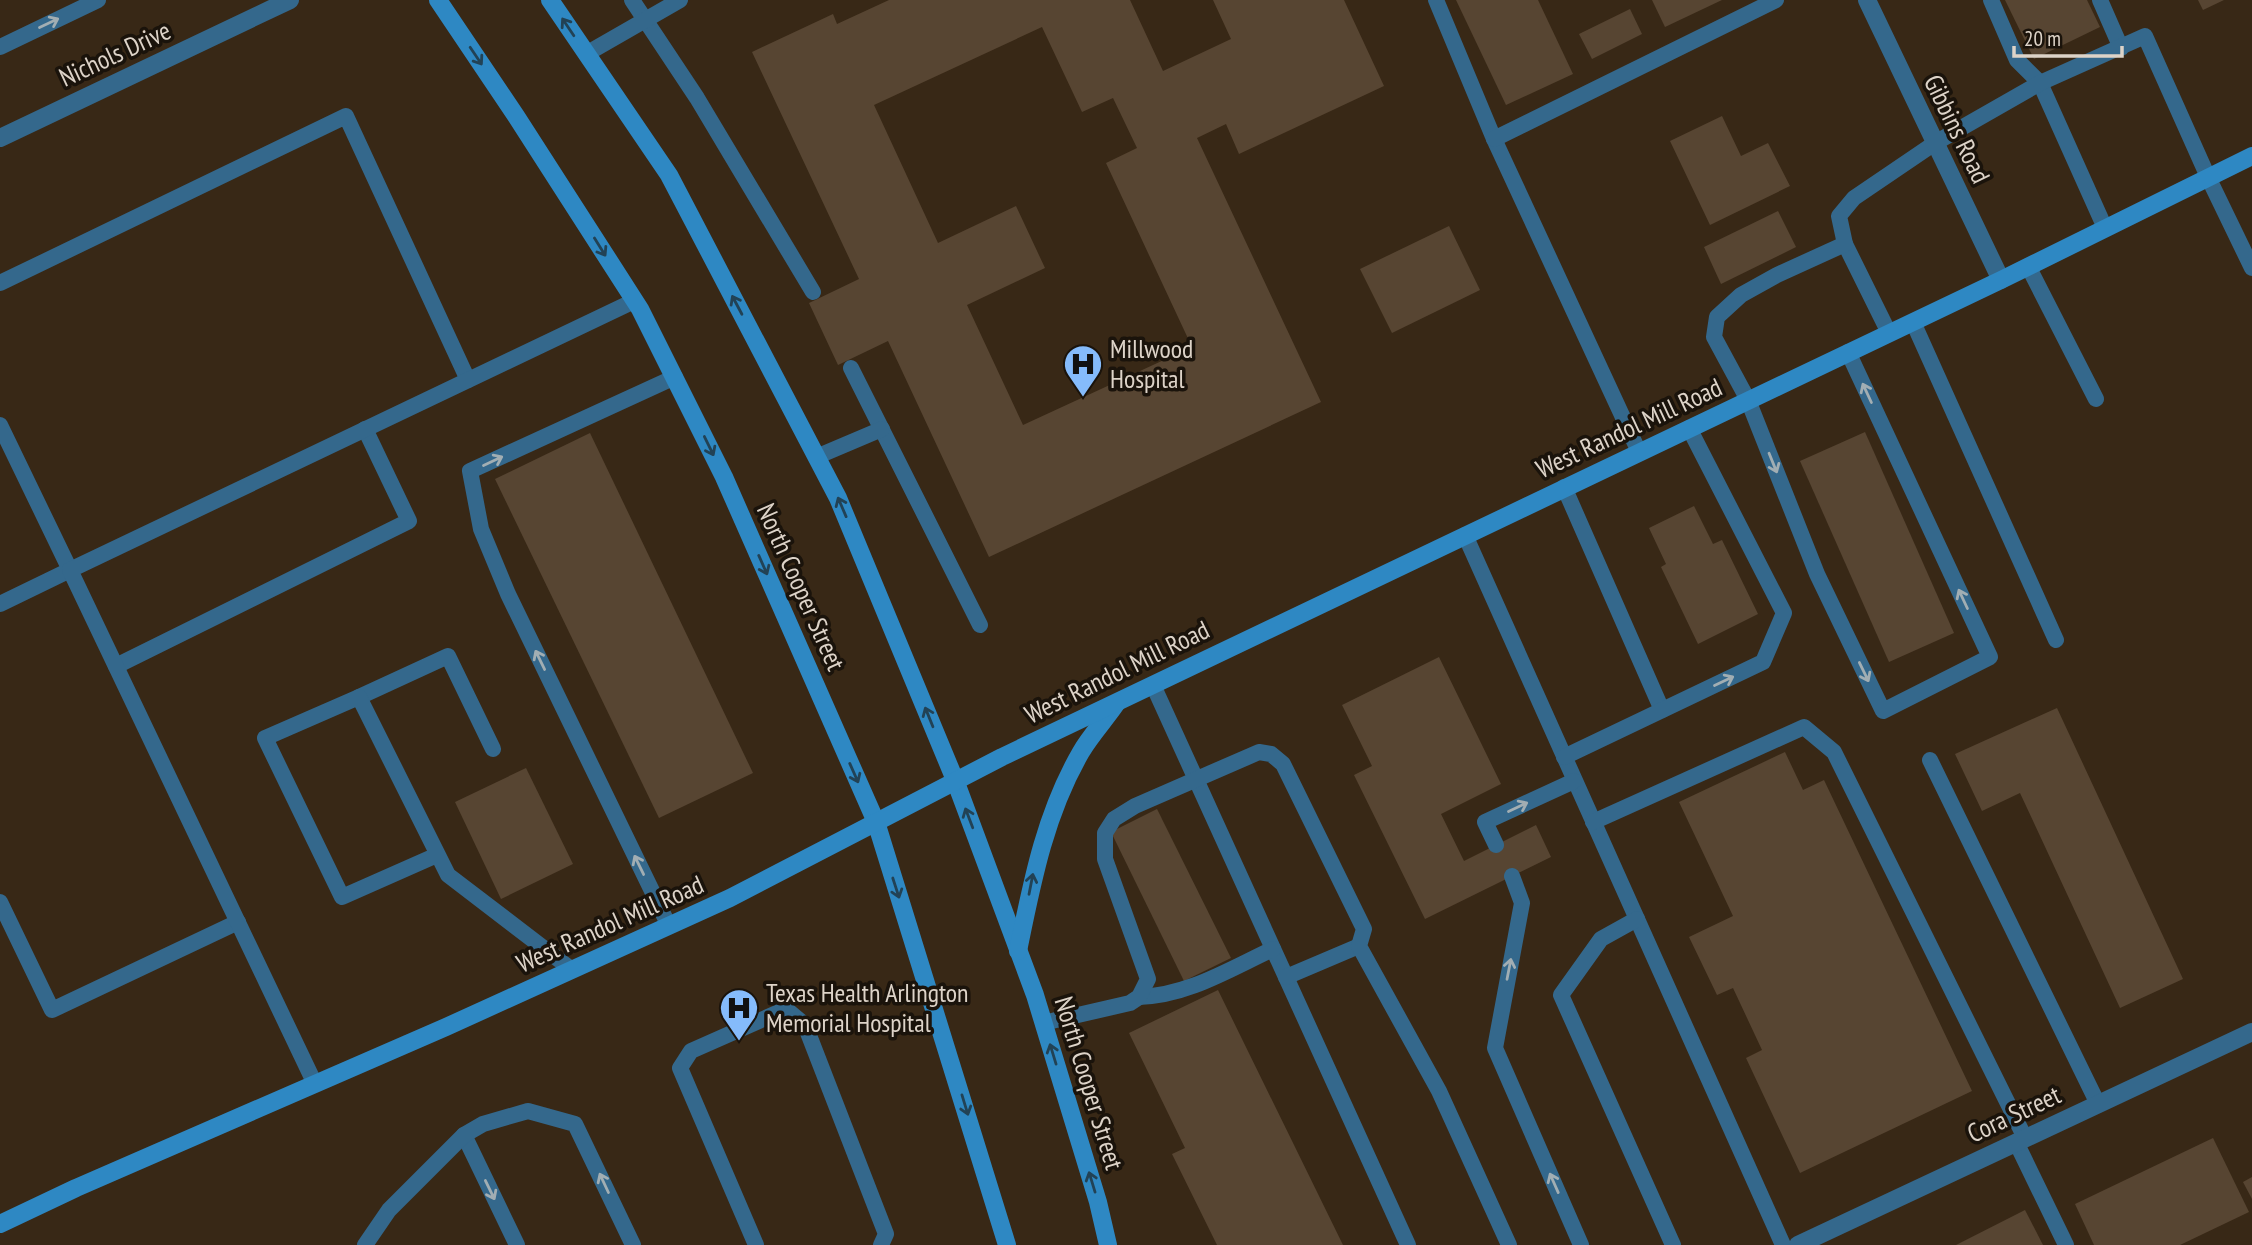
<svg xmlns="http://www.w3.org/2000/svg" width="2252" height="1245" viewBox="0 0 2252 1245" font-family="'PT Sans Narrow',sans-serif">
<rect width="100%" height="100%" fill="#382816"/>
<g fill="#574532" fill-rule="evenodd">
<path d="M889 0H1130L1163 71 1231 39 1213 0H1344L1384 86 1239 154 1226 124 1197 138 1321 402 989 557 888 341 838 365 809 303 859 279 752 52 833 14 837 24ZM1042 27 1082 112 1113 98 1137 148 1106 163 1192 347 1023 425 967 305 1045 268 1016 206 938 243 874 105Z"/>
<polygon points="1456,0 1538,0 1573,74 1506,105"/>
<polygon points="1652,0 1722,0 1665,27"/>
<polygon points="2005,0 2087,0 2100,27 2034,59"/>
<polygon points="2198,0 2224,0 2203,10"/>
<polygon points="1630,9 1642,34 1592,59 1579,34"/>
<polygon points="1722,116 1741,156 1768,143 1790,186 1710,225 1670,141"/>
<polygon points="1778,211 1796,247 1721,284 1704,247"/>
<polygon points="1449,226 1480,290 1392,333 1360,269"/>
<polygon points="1865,432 1954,633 1889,662 1800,461"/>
<polygon points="590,433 753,773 659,818 495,479"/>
<polygon points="1694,506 1713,544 1722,540 1758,614 1698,644 1661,567 1666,564 1649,528"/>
<polygon points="1439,657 1501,784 1441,814 1464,861 1536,825 1551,857 1425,919 1354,775 1372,766 1342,705"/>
<polygon points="2057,708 2183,979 2120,1008 2020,793 1982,811 1955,754"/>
<polygon points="1785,752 1803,790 1824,780 1972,1091 1800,1173 1746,1058 1762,1050 1733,988 1717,995 1689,937 1733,916 1679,802"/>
<polygon points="526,768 573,864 501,899 455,802"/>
<polygon points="1157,809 1231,958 1184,981 1111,832"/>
<polygon points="1218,990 1343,1245 1217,1245 1172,1154 1185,1148 1129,1033"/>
<polygon points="2213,1138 2249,1212 2180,1245 2094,1245 2075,1204"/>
<polygon points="2252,1177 2252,1199 2243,1182"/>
<polygon points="2025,1210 2043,1245 1956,1245"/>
</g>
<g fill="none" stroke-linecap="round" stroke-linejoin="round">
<g stroke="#34688c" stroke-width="16">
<polyline points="632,0 697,98 813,292"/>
<polyline points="1436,0 1494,139 1639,452"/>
<polyline points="1991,0 2017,60 2040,83 2105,228"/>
<polyline points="2100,0 2121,48"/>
<polyline points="0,47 98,0"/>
<polyline points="586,54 680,0"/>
<polyline points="1494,139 1776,0"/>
<polyline points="1845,244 1889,333"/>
<polyline points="2028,266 2096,399"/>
<polyline points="0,283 346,116 468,380"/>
<polyline points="1913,322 2056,640"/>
<polyline points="1848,352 1990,657 1883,711 1817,574 1748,400 1714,337 1717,317 1741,295 1777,275 1845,244 1839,216 1854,198 1935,143 2040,83 2145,36 2208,177 2252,268"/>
<polyline points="851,368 980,625"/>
<polyline points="0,425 70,570 0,604"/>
<polyline points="816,457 882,429"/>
<polyline points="1564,487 1662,710"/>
<polyline points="1465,535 1783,1245"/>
<polyline points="116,666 409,521 365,429"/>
<polyline points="1153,685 1408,1245"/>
<polyline points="359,697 448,656 493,749"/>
<polyline points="1564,757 1763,662 1784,613 1689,428"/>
<polyline points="1930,760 2098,1104"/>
<polyline points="1593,822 1804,727 1834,752 2025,1138"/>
<polyline points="1496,845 1485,822 1574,781"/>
<polyline points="437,855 342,897 265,738 359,697 448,875 571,969"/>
<polyline points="1512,876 1522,903 1495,1048 1581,1245"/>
<polyline points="0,902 52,1010 238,922"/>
<polyline points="1637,919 1601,939 1561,995 1673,1245"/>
<polyline points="669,926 508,594 481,529 470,471 675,377"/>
<polyline points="1286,977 1359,946"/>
<path d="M1139 997C1187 996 1230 969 1273 949"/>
<polyline points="1043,1023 1130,1003 1139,997 1148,979 1105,859 1105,833 1114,819 1135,806 1259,752 1271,754 1283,764 1364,929 1359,946 1439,1091 1509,1245"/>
<polyline points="315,1084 70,570 634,301"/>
<polyline points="464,1135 517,1245"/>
<polyline points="2016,1142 2066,1245"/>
<polyline points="365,1245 389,1210 464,1135 483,1124 528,1111 575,1124 633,1245"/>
<polyline points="756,1245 680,1068 691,1051 786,1009 805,1025 886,1234 881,1245"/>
</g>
<g stroke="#34688c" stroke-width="18">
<polyline points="1867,0 2001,280"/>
<polyline points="0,138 290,0"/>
<polyline points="1798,1245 2252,1032"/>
</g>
<g stroke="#2e88c3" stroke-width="18">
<polyline points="438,0 516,116 640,309 724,477 876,822 1007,1245"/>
<polyline points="550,0 669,175 838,498 955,780 1035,995 1098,1202 1108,1245"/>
<path d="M1018 951C1032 882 1045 814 1081 752 1091 735 1105 720 1116 704"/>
<polyline points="0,1224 76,1188 446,1027 730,898 1002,757 2001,280 2252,156"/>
</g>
</g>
<defs><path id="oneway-shaft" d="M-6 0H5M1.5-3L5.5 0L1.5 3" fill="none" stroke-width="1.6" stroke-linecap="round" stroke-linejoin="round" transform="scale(1.75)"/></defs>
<g stroke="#a2aeb3">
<use href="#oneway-shaft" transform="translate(49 23) rotate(-25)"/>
<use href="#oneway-shaft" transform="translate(1867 393) rotate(-115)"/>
<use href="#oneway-shaft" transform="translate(493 461) rotate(-25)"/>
<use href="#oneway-shaft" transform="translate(1773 463) rotate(68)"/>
<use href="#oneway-shaft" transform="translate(1963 599) rotate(-115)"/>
<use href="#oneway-shaft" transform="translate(540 660) rotate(-116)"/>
<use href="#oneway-shaft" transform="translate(1864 672) rotate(64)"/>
<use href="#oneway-shaft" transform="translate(1724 681) rotate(-25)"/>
<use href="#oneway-shaft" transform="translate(1518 807) rotate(-25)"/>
<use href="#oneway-shaft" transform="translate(639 865) rotate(-116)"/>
<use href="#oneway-shaft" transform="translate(1509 969) rotate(-79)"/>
<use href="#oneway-shaft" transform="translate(604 1183) rotate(-115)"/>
<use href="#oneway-shaft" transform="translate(1554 1183) rotate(-114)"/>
<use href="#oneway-shaft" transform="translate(490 1190) rotate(64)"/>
</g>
<g stroke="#224255">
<use href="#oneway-shaft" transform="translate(568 27) rotate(-124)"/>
<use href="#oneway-shaft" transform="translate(476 56) rotate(56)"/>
<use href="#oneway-shaft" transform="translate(600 247) rotate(58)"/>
<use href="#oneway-shaft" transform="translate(737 305) rotate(-118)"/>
<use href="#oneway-shaft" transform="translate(709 446) rotate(64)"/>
<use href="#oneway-shaft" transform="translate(842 507) rotate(-113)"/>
<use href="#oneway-shaft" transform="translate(763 565) rotate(66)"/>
<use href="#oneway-shaft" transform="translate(929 717) rotate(-112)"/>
<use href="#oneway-shaft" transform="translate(854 773) rotate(66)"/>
<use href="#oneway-shaft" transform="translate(969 818) rotate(-111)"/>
<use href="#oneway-shaft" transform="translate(1031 884) rotate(-79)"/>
<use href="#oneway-shaft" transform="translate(896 888) rotate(72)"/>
<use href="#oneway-shaft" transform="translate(1053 1054) rotate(-107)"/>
<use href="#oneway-shaft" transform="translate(965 1105) rotate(73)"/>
<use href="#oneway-shaft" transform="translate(1092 1182) rotate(-107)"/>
</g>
<defs>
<g id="hospital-pin" transform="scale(2.0125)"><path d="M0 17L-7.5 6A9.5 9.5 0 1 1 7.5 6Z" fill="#85bbfb" stroke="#1a130b"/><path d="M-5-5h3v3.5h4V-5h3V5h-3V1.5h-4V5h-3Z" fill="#111"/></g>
</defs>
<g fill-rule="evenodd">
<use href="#hospital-pin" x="1083" y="364"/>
<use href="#hospital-pin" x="739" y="1008"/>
</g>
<g text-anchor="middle" stroke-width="7" stroke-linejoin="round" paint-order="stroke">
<g font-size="26" fill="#ddd3c8" stroke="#1a130b">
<text transform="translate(115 54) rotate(-25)" y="9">Nichols Drive</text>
<text transform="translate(1957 129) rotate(64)" y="9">Gibbins Road</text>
<text transform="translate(1629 428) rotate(-25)" y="9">West Randol Mill Road</text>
<text transform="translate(801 587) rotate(66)" y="9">North Cooper Street</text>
<text transform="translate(1117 672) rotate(-26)" y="9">West Randol Mill Road</text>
<text transform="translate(610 924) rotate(-24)" y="9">West Randol Mill Road</text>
<text transform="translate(1089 1083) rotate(73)" y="9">North Cooper Street</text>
<text transform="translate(2014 1114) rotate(-25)" y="9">Cora Street</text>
</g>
<g font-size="26" fill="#ddd3c8" stroke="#1a130b" text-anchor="start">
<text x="1110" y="358">Millwood<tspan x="1110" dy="30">Hospital</tspan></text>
<text x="766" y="1002">Texas Health Arlington<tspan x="766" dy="30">Memorial Hospital</tspan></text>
</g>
</g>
<path d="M2014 46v10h108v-10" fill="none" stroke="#ddd3c8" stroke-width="3.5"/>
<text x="2024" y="46" font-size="21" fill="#ddd3c8" stroke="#1a130b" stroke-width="5" paint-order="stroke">20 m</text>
</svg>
